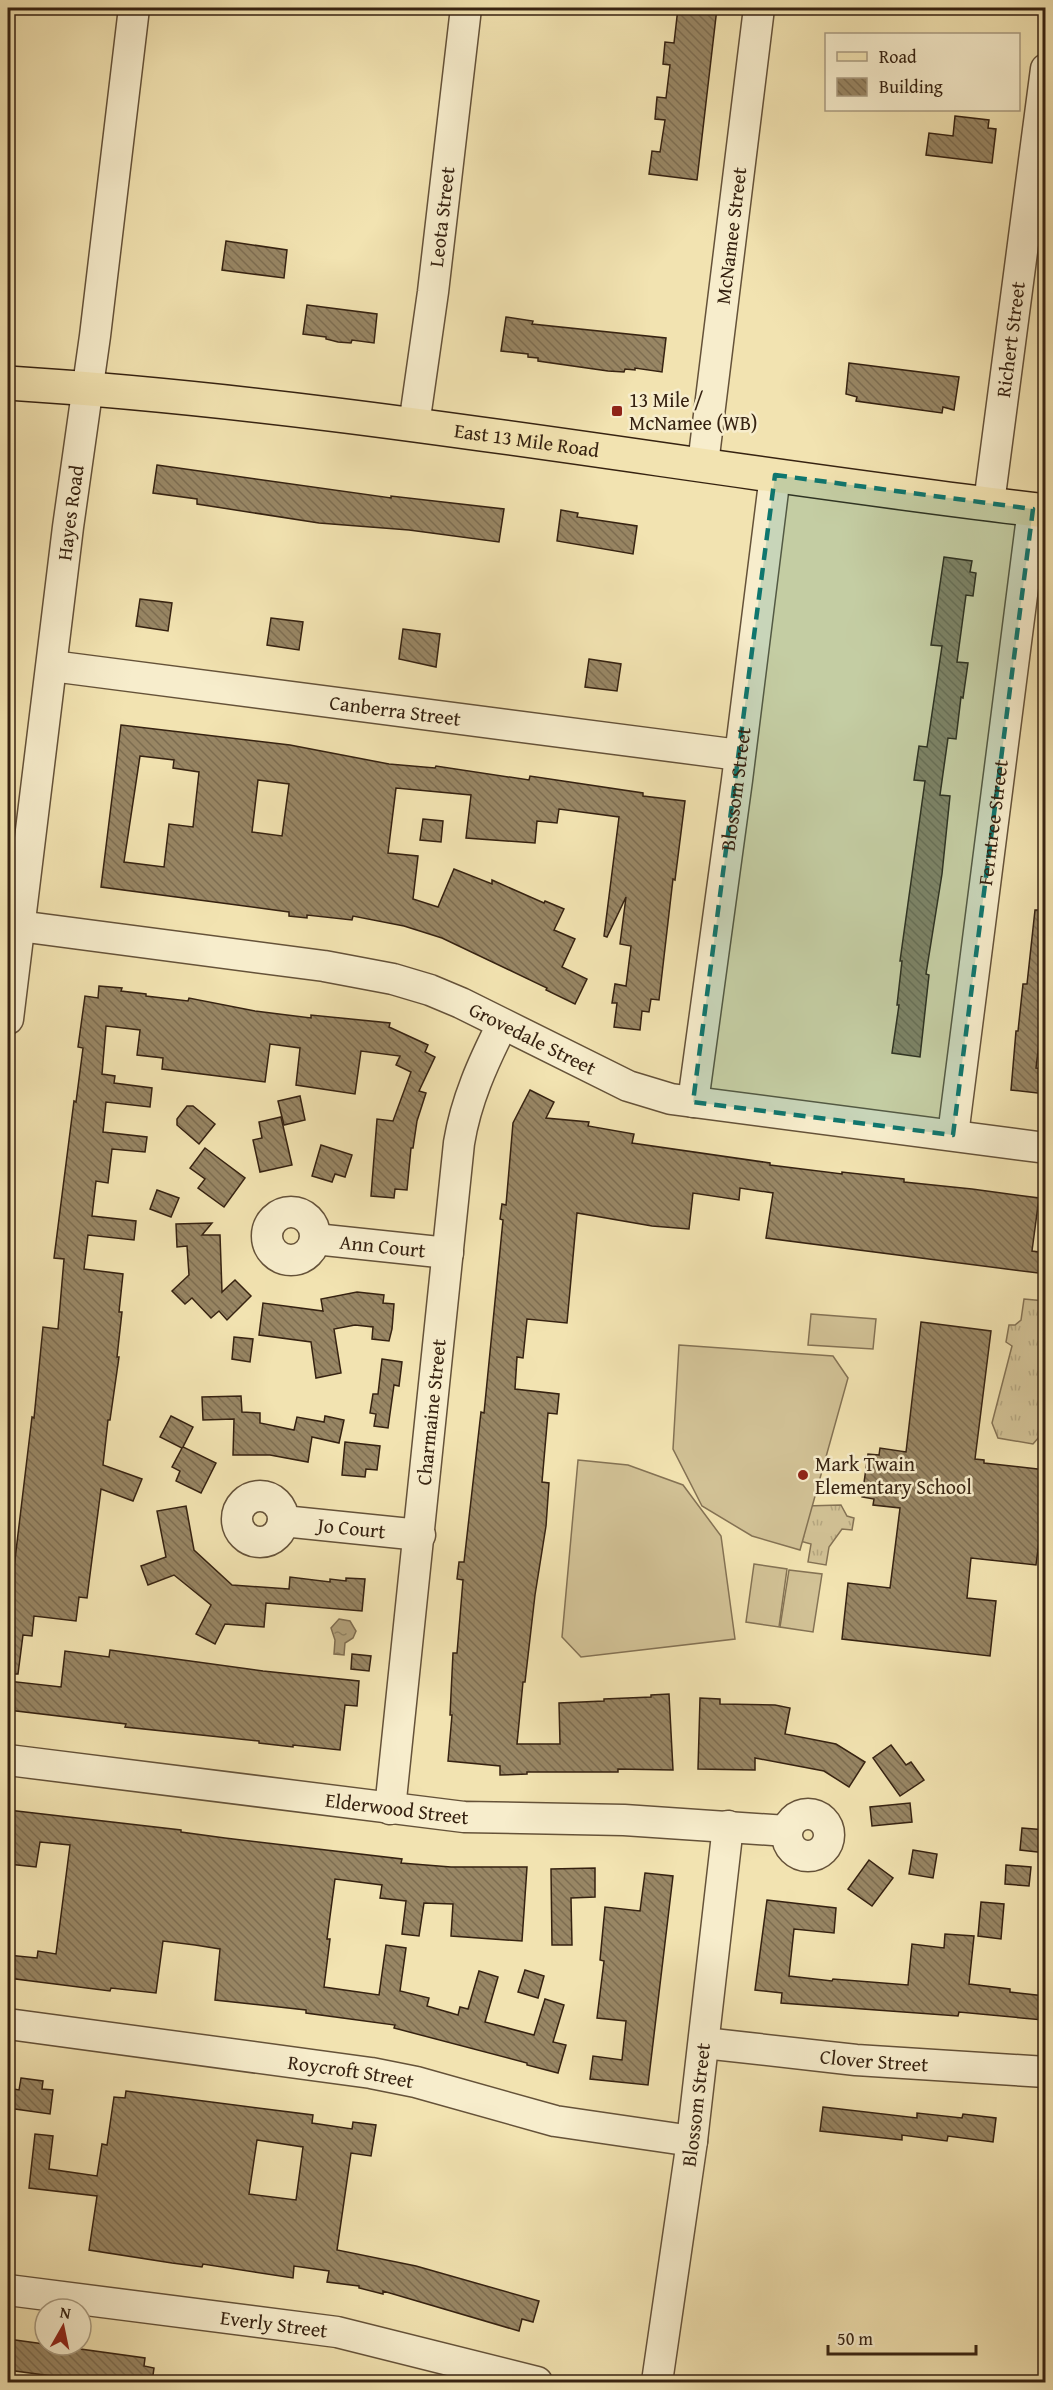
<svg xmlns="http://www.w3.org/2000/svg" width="1053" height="2390" viewBox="0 0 1053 2390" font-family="'Gentium Book Plus',serif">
<defs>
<pattern id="grass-tufts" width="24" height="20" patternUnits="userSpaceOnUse" patternTransform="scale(1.5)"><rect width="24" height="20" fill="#d2c296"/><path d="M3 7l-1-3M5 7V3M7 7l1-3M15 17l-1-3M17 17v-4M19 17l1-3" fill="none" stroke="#b5a680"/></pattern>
<pattern id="water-ripples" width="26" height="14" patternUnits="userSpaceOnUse" patternTransform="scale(1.5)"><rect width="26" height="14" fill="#b2a17b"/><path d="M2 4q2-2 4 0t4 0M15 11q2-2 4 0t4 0" fill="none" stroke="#928363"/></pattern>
<pattern id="building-back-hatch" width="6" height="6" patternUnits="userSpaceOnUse" patternTransform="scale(1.5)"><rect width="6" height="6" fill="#988664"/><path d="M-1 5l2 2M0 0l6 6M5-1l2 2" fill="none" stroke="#7d6d51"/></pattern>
</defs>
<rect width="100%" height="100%" fill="#f2e3b1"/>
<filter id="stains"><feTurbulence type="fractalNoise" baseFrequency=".00333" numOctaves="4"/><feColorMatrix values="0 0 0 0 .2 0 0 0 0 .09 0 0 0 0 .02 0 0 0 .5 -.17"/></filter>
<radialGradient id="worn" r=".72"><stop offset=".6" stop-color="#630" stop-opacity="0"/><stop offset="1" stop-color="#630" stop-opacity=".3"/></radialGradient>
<g fill="url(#grass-tufts)" stroke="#847254" stroke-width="1.5">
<polygon points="1024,1299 1045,1301 1045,1390 1040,1436 1033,1444 998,1438 992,1423 1012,1346 1006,1342 1009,1325 1015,1325 1021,1320"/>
<polygon points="841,1505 847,1516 854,1518 852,1530 842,1529 829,1547 826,1565 808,1562 811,1544 800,1541 805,1506"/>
</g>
<g fill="#d2c296" stroke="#847254" stroke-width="1.5">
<polygon points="811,1314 876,1319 873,1349 808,1345"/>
<polygon points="679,1345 833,1356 848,1378 800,1550 752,1536 702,1506 673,1449"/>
<polygon points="578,1460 628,1465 683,1485 721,1536 735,1639 581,1657 562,1637"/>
<polygon points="754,1564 787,1569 779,1627 746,1622"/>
<polygon points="789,1570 822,1574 813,1632 780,1627"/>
</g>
<polygon fill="url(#water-ripples)" stroke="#806e51" stroke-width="1.5" points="339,1619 350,1621 356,1631 353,1638 345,1643 344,1655 334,1654 335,1640 331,1628"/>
<g fill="url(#building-back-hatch)" stroke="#362211" stroke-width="1.5" fill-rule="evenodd">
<polygon points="678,8 717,8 697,180 649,174 652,151 660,152 665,120 655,119 657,97 666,98 670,65 663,64 665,42 674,43"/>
<polygon points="955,116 989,120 988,128 996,129 992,163 926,155 929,133 953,136"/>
<polygon points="226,241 287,250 284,278 222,270"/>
<polygon points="307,305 377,314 374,343 352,340 351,343 338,342 326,339 326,337 303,334"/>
<polygon points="506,317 533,321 532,324 666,338 662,372 635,368 635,370 625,369 624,372 608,371 538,361 538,358 528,357 528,354 501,351"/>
<polygon points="849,363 959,377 954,410 943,407 942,413 856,401 857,397 846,394"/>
<polygon points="157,465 391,498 391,496 504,509 499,542 409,530 319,523 197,504 197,499 153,493"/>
<polygon points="561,510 578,513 577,517 637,526 633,554 557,541"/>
<polygon points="944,557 972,561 970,572 976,573 973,596 966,595 957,662 968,663 963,698 961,697 956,739 948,738 940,795 950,796 942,874 926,974 929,975 920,1057 892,1053 899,1005 897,1005 902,961 900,961 925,781 914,780 919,746 927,747 942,646 931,645"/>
<polygon points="140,599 172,603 168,631 136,626"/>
<polygon points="271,618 303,622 299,650 267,645"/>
<polygon points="403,629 440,634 436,667 399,659"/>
<polygon points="589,659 621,664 617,691 585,687"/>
<path d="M121 725 290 745 389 764 435 768 436 766 529 780 530 776 563 781 643 793V796L685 801 675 880 673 879 659 1000 651 999 649 1012 642 1011 640 1030 614 1027 617 1003H612L615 984 626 986 631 946 620 944 626 897 607 937 604 936 619 817 559 809 557 823 537 821 535 843 466 838 471 795 396 788 388 853 418 856 413 899 438 907 454 869 492 884V880L544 903 545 901 564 909 554 930 575 939 562 967 587 979 575 1004 546 990 547 988 442 938 404 926 353 916 352 920 307 915V918L289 916V912L101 887ZM140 756 174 760 173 768 199 772 193 827 169 824 164 867 124 862ZM258 780 289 784 282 836 252 832Z"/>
<polygon points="423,819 443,821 441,842 420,840"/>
<polygon points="1035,910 1046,910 1046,1021 1042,1020 1036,1068 1046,1069 1046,1094 1011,1090 1016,1031 1018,1031 1023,984 1027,984"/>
<polygon points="99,986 122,988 121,991 146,994 146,996 188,1001 189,998 255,1011 311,1018 311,1015 390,1023 389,1027 428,1045 425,1052 435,1057 419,1091 426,1093 417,1121 413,1148 411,1148 407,1190 395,1189 394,1198 371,1196 377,1119 393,1121 411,1072 396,1065 400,1056 361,1051 355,1094 296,1085 300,1048 270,1044 265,1082 162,1069 163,1058 137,1055 140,1030 106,1026 102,1074 115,1076 114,1083 152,1088 150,1107 106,1102 103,1132 147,1137 145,1152 112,1149 108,1183 96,1181 92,1216 136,1221 134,1240 88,1235 84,1269 123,1274 119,1312 122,1312 117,1357 119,1357 110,1420 108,1420 103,1465 142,1479 133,1501 101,1489 87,1598 79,1597 76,1621 34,1616 32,1636 23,1635 18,1674 8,1674 8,1600 10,1601 32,1417 34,1418 43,1327 58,1329 64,1259 54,1258 74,1101 76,1102 83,1048 78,1047 85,996 98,998"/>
<polygon points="530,1090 554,1102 546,1118 589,1122 588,1126 634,1134 632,1143 770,1163 770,1165 842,1174 842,1172 904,1179 904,1182 972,1189 1039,1198 1032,1251 1046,1253 1046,1274 766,1238 773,1193 740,1188 739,1200 693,1193 689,1229 652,1226 577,1213 567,1323 527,1319 523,1358 517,1357 515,1389 559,1394 557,1414 548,1413 542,1482 549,1483 546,1526 535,1595 525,1682 523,1682 517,1744 560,1744 559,1703 604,1701 604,1699 651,1697 651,1695 669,1694 673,1770 618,1769 618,1772 527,1772 527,1774 500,1775 500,1766 448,1761 452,1715 450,1715 453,1653 457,1653 463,1580 457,1579 459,1562 464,1562 481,1412 484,1413 503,1220 500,1219 502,1204 506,1205 513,1123"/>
<polygon points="300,1096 305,1120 284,1125 278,1101"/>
<polygon points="187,1106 193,1106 215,1124 199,1144 177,1125 177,1119"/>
<polygon points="281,1117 292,1165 260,1172 253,1140 262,1138 259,1122"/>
<polygon points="321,1145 352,1155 345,1177 335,1174 332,1182 312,1176"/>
<polygon points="205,1148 245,1178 224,1207 198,1188 205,1179 190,1168"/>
<polygon points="157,1190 179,1198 171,1217 150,1209"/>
<polygon points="212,1223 202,1235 220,1235 222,1292 235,1280 251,1296 227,1320 219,1311 211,1318 192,1298 185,1304 172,1291 189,1275 187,1246 177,1247 176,1224"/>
<polygon points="357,1292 384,1295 383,1303 394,1304 392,1329 389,1341 372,1339 373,1327 355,1325 334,1329 341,1373 316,1378 311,1342 259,1335 263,1303 323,1311 321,1299"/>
<polygon points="921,1322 991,1331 975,1459 984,1460 984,1463 1046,1470 1046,1520 1041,1526 1036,1565 971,1558 967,1598 996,1601 990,1656 842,1639 848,1583 890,1588 900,1508 873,1505 874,1499 862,1497 868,1454 879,1455 880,1448 906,1452"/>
<polygon points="234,1337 253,1339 250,1362 232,1359"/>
<polygon points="382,1359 402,1362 399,1386 394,1385 388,1428 374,1426 376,1414 370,1413 373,1394 378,1394"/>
<polygon points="241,1396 242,1412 260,1413 260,1423 294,1430 297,1417 324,1422 325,1416 344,1420 339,1443 312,1437 308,1462 270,1455 233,1455 234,1419 203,1420 202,1397"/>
<polygon points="171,1416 193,1427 183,1447 216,1463 201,1493 176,1481 180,1471 172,1467 182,1448 160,1437"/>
<polygon points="345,1442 380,1446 377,1470 366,1469 365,1477 342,1475"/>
<polygon points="186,1506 194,1550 232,1585 289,1589 290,1577 330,1582 330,1579 346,1581 346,1578 365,1579 362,1611 266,1603 264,1627 225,1624 215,1644 196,1634 211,1605 174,1575 148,1585 141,1566 166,1557 157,1511"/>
<polygon points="110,1650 263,1671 359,1681 357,1706 345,1705 340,1750 293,1745 293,1747 259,1743 259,1741 125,1727 126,1724 8,1710 8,1681 61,1687 65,1651 109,1657"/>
<polygon points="352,1654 371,1656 369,1671 351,1669"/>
<polygon points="700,1698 720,1699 720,1704 775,1705 790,1708 785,1734 836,1744 865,1762 849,1787 824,1771 755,1758 755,1770 698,1769"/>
<polygon points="891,1745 906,1765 911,1762 924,1780 900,1796 873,1758"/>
<polygon points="910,1803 912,1822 872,1826 870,1807"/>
<polygon points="8,1810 181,1830 181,1832 225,1838 402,1859 401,1863 451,1867 527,1867 522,1941 451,1936 453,1904 424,1903 419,1936 402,1934 406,1901 380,1898 382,1885 335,1879 327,1939 330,1939 324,1987 379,1995 386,1945 406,1948 400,1991 429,1998 427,2006 458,2015 460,2007 468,2009 479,1971 498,1977 485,2022 534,2035 545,1999 564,2005 553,2042 566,2045 558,2073 527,2065 527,2063 394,2028 395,2025 306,2013 306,2010 215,2000 220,1949 195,1945 163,1941 156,1993 111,1988 110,1991 8,1978 8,1955 37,1958 38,1951 56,1954 70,1845 40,1842 36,1867 8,1864"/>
<polygon points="1022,1828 1046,1830 1046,1853 1020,1850"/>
<polygon points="913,1850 937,1854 933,1878 909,1874"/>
<polygon points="869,1860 893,1878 872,1906 848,1889"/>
<polygon points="1006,1865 1031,1867 1029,1886 1005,1884"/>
<polygon points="595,1868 595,1897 571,1898 572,1945 552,1945 551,1869"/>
<polygon points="645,1873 673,1876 648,2085 590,2079 593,2056 622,2060 626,2021 597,2018 604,1961 600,1960 605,1907 640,1911"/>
<polygon points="767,1900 836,1908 834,1933 794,1929 789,1976 832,1981 833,1979 908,1985 912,1944 944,1948 945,1934 974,1936 969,1984 1010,1989 1010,1992 1045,1996 1043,2020 959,2012 958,2016 781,2003 782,1993 755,1990"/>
<polygon points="981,1902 1004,1904 1001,1939 978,1936"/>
<polygon points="525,1970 544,1976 538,1998 518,1992"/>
<polygon points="21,2078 43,2081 42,2089 53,2090 50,2114 8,2108 8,2088 19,2090"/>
<path d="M126 2091 313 2115 312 2123 352 2129 353 2122 376 2125 371 2156 351 2153 337 2250 416 2266 539 2301 533 2322 522 2319 519 2331 383 2291V2294L359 2288V2286L327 2282 329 2271 294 2266 293 2278 203 2264 202 2267 172 2263 89 2250 97 2196 29 2188 35 2134 53 2136 49 2169 97 2176 102 2144 107 2145 114 2097 125 2098ZM257 2140 303 2147 296 2200 249 2194Z"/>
<polygon points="823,2107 917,2118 917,2113 962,2118 963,2114 996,2118 993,2142 948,2136 947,2141 902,2135 902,2140 820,2131"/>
<polygon points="8,2339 145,2358 144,2366 154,2368 152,2382 96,2382 8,2370"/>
</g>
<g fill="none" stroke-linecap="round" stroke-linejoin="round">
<g stroke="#655239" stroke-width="33">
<g id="minor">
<path id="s1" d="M414 425 433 292 466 8"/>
<path id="s2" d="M703 464 759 8"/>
<path id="s3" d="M989 503 1046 69"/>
<path id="s4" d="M52 666 739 755"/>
<path id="s5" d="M19 926 324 966 393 979 430 990 461 1003 628 1086 671 1099 1046 1148"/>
<path id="s6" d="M8 1019 68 527 95 336 134 8"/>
<path id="s7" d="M693 1102 737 780 775 475"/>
<path id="s8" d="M953 1135 1033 509"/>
<circle cx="291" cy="1236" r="24"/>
<path id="s9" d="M315 1239 448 1253"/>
<circle cx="260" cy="1519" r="23"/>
<path id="s10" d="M283 1521 420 1535"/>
<path id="s11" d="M8 1760 464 1817 624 1820 787 1831"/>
<path id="s12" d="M390 1809 459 1143C466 1100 483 1063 502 1025"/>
<circle cx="808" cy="1835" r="21"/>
<path id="s13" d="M8 2024 371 2073 416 2082 555 2121 692 2141"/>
<path id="s14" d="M704 2043 856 2060 1046 2072"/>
<path id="s15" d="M8 2290 337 2332 537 2382"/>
<path id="s16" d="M657 2382 692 2141 728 1826"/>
</g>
</g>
<g stroke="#362211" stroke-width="36">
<g id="major">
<path id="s17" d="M8 383C356 405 699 471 1046 511"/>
</g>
</g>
<use href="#minor" stroke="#f7edcc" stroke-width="30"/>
<use href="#major" stroke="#f2e3b1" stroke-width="33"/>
</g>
<path fill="#0f766e" fill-opacity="0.2" stroke="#0f766e" stroke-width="4.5" stroke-dasharray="12 8" stroke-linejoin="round" d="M775 475 1033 509 953 1135 693 1102Z"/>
<g fill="#8f2418" stroke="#f7edcc" stroke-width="2">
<rect x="611" y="405" width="12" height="12" rx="3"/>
<circle cx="803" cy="1475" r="6"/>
</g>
<g text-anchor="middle" stroke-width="5" stroke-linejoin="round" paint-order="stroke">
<g font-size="20" fill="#362211" stroke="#f7edcc">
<text dy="7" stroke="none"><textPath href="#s1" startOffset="210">Leota Street</textPath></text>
<text dy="7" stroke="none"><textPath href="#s2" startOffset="230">McNamee Street</textPath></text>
<text dy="7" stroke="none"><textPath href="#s3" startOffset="165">Richert Street</textPath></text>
<text dy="7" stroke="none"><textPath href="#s17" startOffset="522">East 13 Mile Road</textPath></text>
<text dy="7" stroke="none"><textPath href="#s6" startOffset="510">Hayes Road</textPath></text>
<text dy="7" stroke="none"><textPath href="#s4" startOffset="346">Canberra Street</textPath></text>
<text dy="7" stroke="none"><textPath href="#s7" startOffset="316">Blossom Street</textPath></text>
<text dy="7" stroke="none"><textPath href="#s8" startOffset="315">Ferntree Street</textPath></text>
<text dy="7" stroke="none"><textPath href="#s5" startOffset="530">Grovedale Street</textPath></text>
<text dy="7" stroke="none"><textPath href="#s9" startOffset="68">Ann Court</textPath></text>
<text dy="7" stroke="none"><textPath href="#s12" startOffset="399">Charmaine Street</textPath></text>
<text dy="7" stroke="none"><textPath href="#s10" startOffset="69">Jo Court</textPath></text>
<text dy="7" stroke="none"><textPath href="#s11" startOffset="392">Elderwood Street</textPath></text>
<text dy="7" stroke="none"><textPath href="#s14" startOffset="171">Clover Street</textPath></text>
<text dy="7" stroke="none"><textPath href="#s13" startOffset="346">Roycroft Street</textPath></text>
<text dy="7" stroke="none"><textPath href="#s16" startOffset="280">Blossom Street</textPath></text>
<text dy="7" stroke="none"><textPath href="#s15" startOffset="268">Everly Street</textPath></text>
</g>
<g font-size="20" fill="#362211" stroke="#f7edcc" text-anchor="start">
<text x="629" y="407">13 Mile /<tspan x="629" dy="23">McNamee (WB)</tspan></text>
<text x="815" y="1471">Mark Twain<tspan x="815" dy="23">Elementary School</tspan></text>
</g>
</g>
<rect width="1053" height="2390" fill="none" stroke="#f2e3b1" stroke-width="30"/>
<rect x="9" y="9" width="1035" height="2372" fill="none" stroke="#362211" stroke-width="3"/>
<rect x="15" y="15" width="1023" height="2360" fill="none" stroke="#362211" stroke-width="1.5"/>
<rect x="825" y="33" width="195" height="78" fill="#f7edcc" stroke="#aa9c81" stroke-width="1.5"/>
<rect x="837" y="52" width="30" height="9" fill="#f2e3b1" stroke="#aa9c81" stroke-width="1.5"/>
<text x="879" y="63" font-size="18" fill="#362211">Road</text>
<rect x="837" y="78" width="30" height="18" fill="url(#building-back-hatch)" stroke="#aa9c81" stroke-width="1.5"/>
<text x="879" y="93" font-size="18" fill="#362211">Building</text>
<g transform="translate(63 2327) rotate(9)"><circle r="28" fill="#f7edcc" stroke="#aa9c81" stroke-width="1.5"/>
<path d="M0-4.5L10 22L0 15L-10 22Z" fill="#8f2418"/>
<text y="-9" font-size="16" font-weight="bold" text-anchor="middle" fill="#362211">N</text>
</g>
<path d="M828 2345v9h148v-9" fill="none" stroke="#362211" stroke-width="3"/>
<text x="837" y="2345" font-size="18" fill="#362211" stroke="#f7edcc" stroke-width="4.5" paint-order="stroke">50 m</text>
<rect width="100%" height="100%" filter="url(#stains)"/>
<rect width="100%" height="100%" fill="url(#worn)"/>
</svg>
